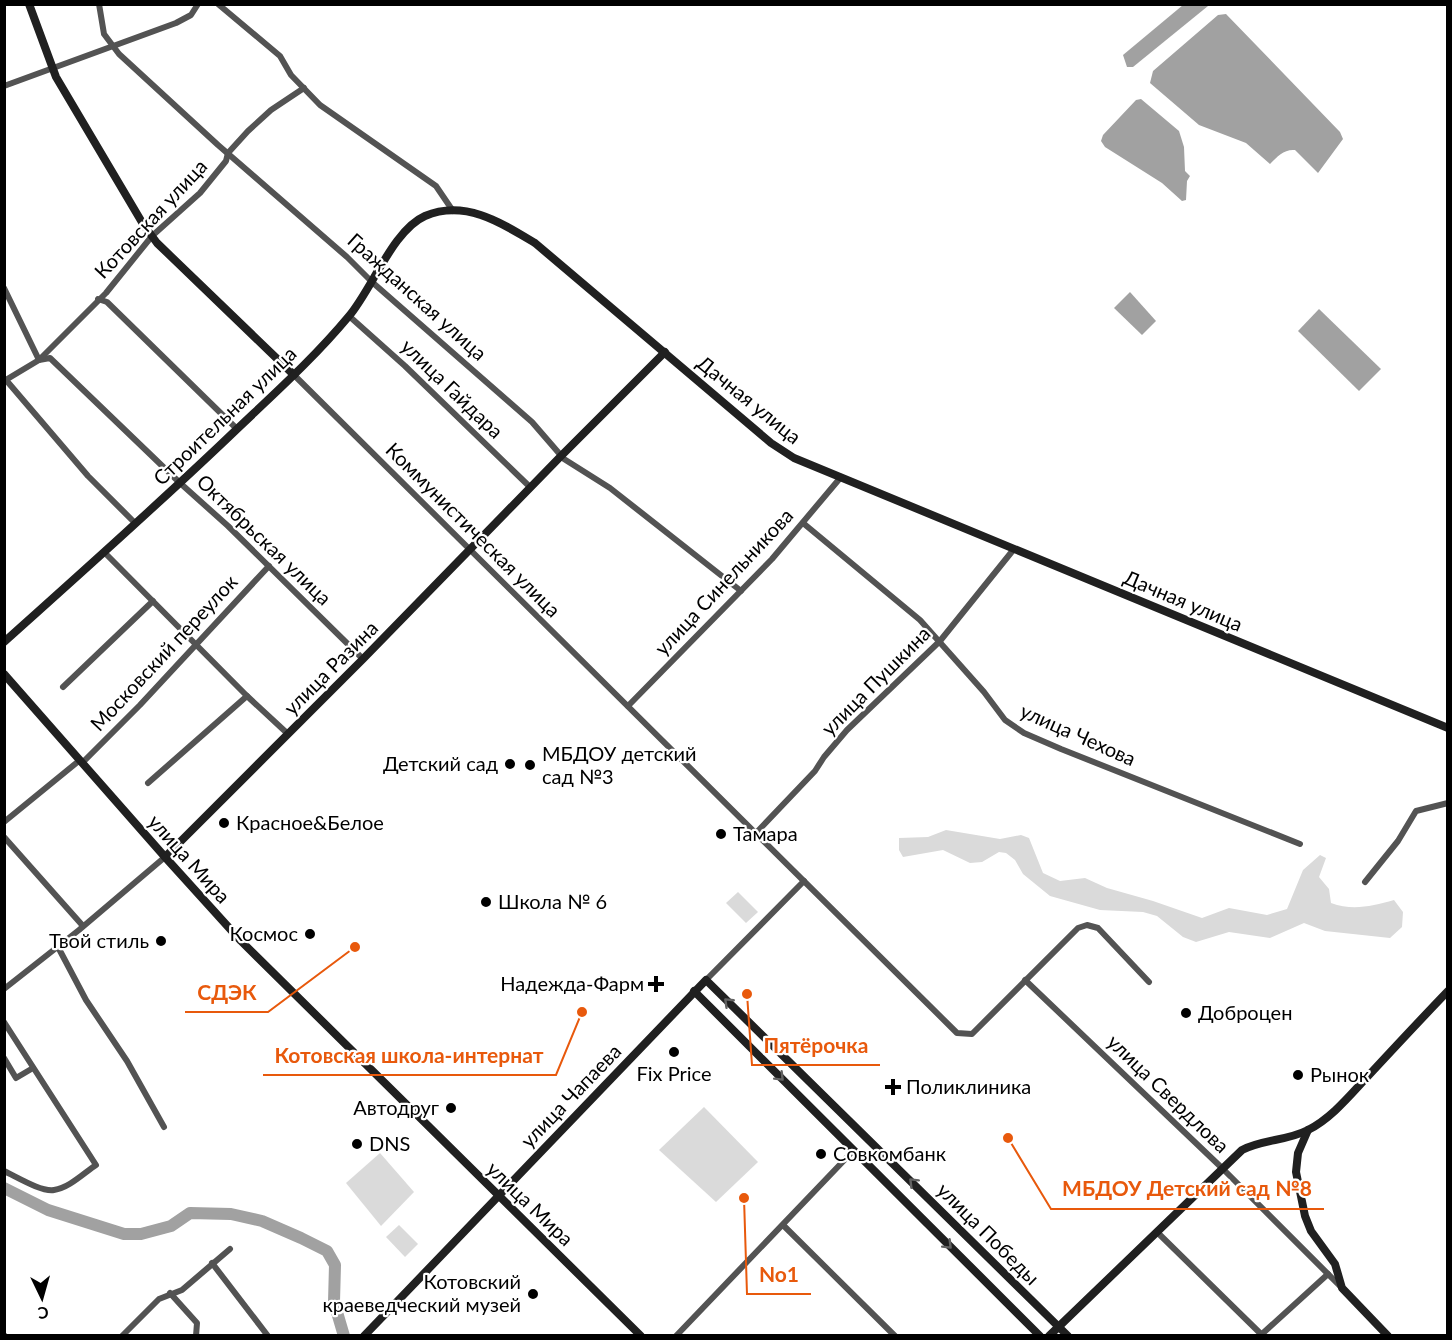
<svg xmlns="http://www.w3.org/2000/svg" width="1452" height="1340" viewBox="0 0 1452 1340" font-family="Lato,sans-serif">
<rect width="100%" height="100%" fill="#fff"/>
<g fill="#dadada">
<path d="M946 830 1000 839 1021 835 1029 838 1043 873 1060 881 1085 878 1107 888 1153 901 1202 918 1229 908 1267 915 1287 909 1303 870 1320 855 1326 858 1319 877 1329 889 1331 903C1353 911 1372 906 1394 900L1403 912 1402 927 1390 938 1325 931 1304 923 1270 938 1229 932 1196 942 1183 937 1157 916 1143 912 1100 910 1050 896 1023 874 1015 860 1006 853 999 852 982 862 970 863 943 850 903 857 899 850V838L928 837Z"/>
<polygon points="738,892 758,912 746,923 726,903"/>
<polygon points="704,1107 758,1162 716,1202 659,1150"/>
<polygon points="380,1153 414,1192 381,1226 346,1183"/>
<polygon points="399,1225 418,1244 405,1257 386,1237"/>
</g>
<g fill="#a1a1a1">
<polygon points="1183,5 1208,6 1133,67 1127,67 1123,55"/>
<path d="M1226 14 1340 132 1343 139 1318 173 1295 150C1284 149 1278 156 1270 164L1246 143 1199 125 1150 83 1153 71 1218 15Z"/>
<polygon points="1141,99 1179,131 1184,147 1185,171 1190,176 1187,181 1186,200 1182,201 1162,183 1105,147 1101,141 1103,135 1136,100"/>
<polygon points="1130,292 1156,321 1142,335 1114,308"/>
<polygon points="1319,309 1381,369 1359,391 1298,331"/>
</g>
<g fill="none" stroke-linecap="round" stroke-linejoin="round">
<polyline stroke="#a1a1a1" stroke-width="12" points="4,1188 48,1210 124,1234 141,1234 171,1226 190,1213 231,1214 262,1221 301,1238 327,1251 335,1265 334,1302 344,1336"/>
<g stroke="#535353" stroke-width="6">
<polyline points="99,4 104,34 119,54 218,145 347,257 372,282 532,422 564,459 610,488 741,591"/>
<polyline points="218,4 280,56 291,75 320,105 436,186 453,211"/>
<polyline points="4,86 176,23 191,15 198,4"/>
<polyline points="4,288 39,360 50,358 180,483 228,526 363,659"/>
<polyline points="98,299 107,302 237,429"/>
<polyline points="349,316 405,366 530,487"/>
<polyline points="294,375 957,1033 972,1034 1078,928 1087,925 1098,928 1149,982"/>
<polyline points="6,380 88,476 135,523"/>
<polyline points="4,381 39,360 106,293 152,236 200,193 226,161 228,153 248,131 271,110 304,88"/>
<polyline points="803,523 920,620 984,692 1005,720 1024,733 1061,749 1300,844"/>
<polyline points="104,552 247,696 288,734"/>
<polyline points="63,687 153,601"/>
<polyline points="628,706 772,559 841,477"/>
<polyline points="82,763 140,705 269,566"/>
<polyline points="148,783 247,696"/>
<polyline points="4,822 80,760"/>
<polyline points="756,833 815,771 824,757 847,730 940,641 1014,549"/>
<polyline points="4,837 83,926"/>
<polyline points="1365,882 1398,841 1416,811 1448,803"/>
<polyline points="58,947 86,1000 127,1061 164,1127"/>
<polyline points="706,980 804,881"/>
<polyline points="1025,980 1222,1168 1341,1287"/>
<polyline points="4,989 79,930 165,857"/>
<path d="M4 1022 96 1165C84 1173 69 1188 54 1190 41 1192 17 1177 4 1171"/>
<polyline points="4,1058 16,1078 33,1068"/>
<polyline points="783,1225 895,1336"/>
<polyline points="1158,1233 1263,1336"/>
<polyline points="212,1263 268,1336"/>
<polyline points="170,1293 197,1323 196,1336"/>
<polyline points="1262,1334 1328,1274"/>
<polyline points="4,1335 5,1336"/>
<polyline points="122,1336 159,1299 182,1290 230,1249"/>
<polyline points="676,1336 853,1151"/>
</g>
<g stroke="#202020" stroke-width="8">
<polyline points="29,4 56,77 143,224 157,243 294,375"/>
<path d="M4 642C82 572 161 502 236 430 275 393 315 357 349 316 372 289 393 230 425 216 465 199 502 223 535 243L771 443 794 458 1448 728"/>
<polyline points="4,674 165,857 241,941 641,1336"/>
<polyline points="165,857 363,659 562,455 665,352"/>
<polyline points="694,991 1040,1336"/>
<polyline points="1308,1130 1298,1153 1296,1172 1305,1216 1311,1231 1335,1264 1342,1288 1388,1336"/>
<polyline points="364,1336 706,980 1068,1336"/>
<path d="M1049 1336 1242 1150C1263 1139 1287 1141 1308 1130 1332 1118 1351 1094 1369 1075 1395 1047 1421 1019 1448 991"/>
</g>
</g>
<defs><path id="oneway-chevron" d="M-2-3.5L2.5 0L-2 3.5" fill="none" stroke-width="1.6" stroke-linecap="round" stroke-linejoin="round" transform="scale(1.5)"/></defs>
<g stroke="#636363">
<use href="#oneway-chevron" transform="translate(728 1002) rotate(-136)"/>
<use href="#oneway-chevron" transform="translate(780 1077) rotate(45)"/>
<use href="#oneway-chevron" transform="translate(913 1182) rotate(-135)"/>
<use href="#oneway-chevron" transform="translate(948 1245) rotate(45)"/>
</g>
<g fill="#000" stroke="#fff" stroke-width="2">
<circle cx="510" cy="764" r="6"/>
<circle cx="530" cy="765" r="6"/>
<circle cx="224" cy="823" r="6"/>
<circle cx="721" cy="834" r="6"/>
<circle cx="486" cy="902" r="6"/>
<circle cx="310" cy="934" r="6"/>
<circle cx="161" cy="941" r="6"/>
<path d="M653 975h6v6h6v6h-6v6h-6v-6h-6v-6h6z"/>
<circle cx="1186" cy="1013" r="6"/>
<circle cx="674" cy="1052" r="6"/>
<circle cx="1298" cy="1075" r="6"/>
<path d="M890 1078h6v6h6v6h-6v6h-6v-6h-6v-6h6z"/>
<circle cx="451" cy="1108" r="6"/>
<circle cx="357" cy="1144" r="6"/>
<circle cx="821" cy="1154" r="6"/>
<circle cx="533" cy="1294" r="6"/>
</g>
<g text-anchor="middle" stroke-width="4.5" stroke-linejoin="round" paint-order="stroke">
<g font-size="20" fill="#000" stroke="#fff">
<text transform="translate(151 219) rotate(-47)" y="7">Котовская улица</text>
<text transform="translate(417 297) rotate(42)" y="7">Гражданская улица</text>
<text transform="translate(452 389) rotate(44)" y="7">улица Гайдара</text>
<text transform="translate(749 400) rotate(39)" y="7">Дачная улица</text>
<text transform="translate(225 416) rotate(-44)" y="7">Строительная улица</text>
<text transform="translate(473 530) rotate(45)" y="7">Коммунистическая улица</text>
<text transform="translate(264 540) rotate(44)" y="7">Октябрьская улица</text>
<text transform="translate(724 582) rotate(-47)" y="7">улица Синельникова</text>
<text transform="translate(1183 601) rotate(23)" y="7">Дачная улица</text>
<text transform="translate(164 653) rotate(-47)" y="7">Московский переулок</text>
<text transform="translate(331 668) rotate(-45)" y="7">улица Разина</text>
<text transform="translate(876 681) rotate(-45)" y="7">улица Пушкина</text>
<text transform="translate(1078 735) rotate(24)" y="7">улица Чехова</text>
<text transform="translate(189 859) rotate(48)" y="7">улица Мира</text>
<text transform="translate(1168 1094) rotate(44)" y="7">улица Свердлова</text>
<text transform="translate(571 1096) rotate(-46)" y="7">улица Чапаева</text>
<text transform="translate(530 1204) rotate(44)" y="7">улица Мира</text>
<text transform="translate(988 1234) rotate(45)" y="7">улица Победы</text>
</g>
<g font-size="20" fill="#000" stroke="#fff" text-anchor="start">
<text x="542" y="761">МБДОУ детский<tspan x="542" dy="23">сад №3</tspan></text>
<text x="498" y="771" text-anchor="end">Детский сад</text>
<text x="236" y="830">Красное&amp;Белое</text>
<text x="733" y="841">Тамара</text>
<text x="498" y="909">Школа № 6</text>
<text x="298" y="941" text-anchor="end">Космос</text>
<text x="149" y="948" text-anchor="end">Твой стиль</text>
<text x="644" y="991" text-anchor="end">Надежда-Фарм</text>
<text x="1198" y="1020">Доброцен</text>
<text x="674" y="1081" text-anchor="middle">Fix Price</text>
<text x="1310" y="1082">Рынок</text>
<text x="906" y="1094">Поликлиника</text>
<text x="439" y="1115" text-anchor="end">Автодруг</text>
<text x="369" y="1151">DNS</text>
<text x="833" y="1161">Совкомбанк</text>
<text x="521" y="1289" text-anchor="end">Котовский<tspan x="521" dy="23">краеведческий музей</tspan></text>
</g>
</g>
<path fill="none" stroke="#e8590c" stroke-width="2" d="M355 947L268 1012H185M747 994L752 1065H880M582 1012L556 1075H263M1008 1138L1051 1209H1324M744 1198L747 1294H811"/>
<g fill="#e8590c" stroke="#fff" stroke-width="2">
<circle cx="355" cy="947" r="6"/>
<circle cx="747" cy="994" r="6"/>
<circle cx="582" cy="1012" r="6"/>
<circle cx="1008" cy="1138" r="6"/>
<circle cx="744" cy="1198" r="6"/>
</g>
<g font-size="21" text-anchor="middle" font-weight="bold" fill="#e8590c" stroke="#fff" stroke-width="4.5" stroke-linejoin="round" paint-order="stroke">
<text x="227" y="1000">СДЭК</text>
<text x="816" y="1053">Пятёрочка</text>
<text x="409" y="1063">Котовская школа-интернат</text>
<text x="1187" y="1196">МБДОУ Детский сад №8</text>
<text x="779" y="1282">No1</text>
</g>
<rect width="1452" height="1340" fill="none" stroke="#000000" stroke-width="12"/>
<g transform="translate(42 1298) rotate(175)" stroke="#ffffff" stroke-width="4.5" paint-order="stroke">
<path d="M0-4.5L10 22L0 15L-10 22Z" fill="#000000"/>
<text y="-9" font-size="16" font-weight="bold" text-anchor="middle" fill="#000000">С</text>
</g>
</svg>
